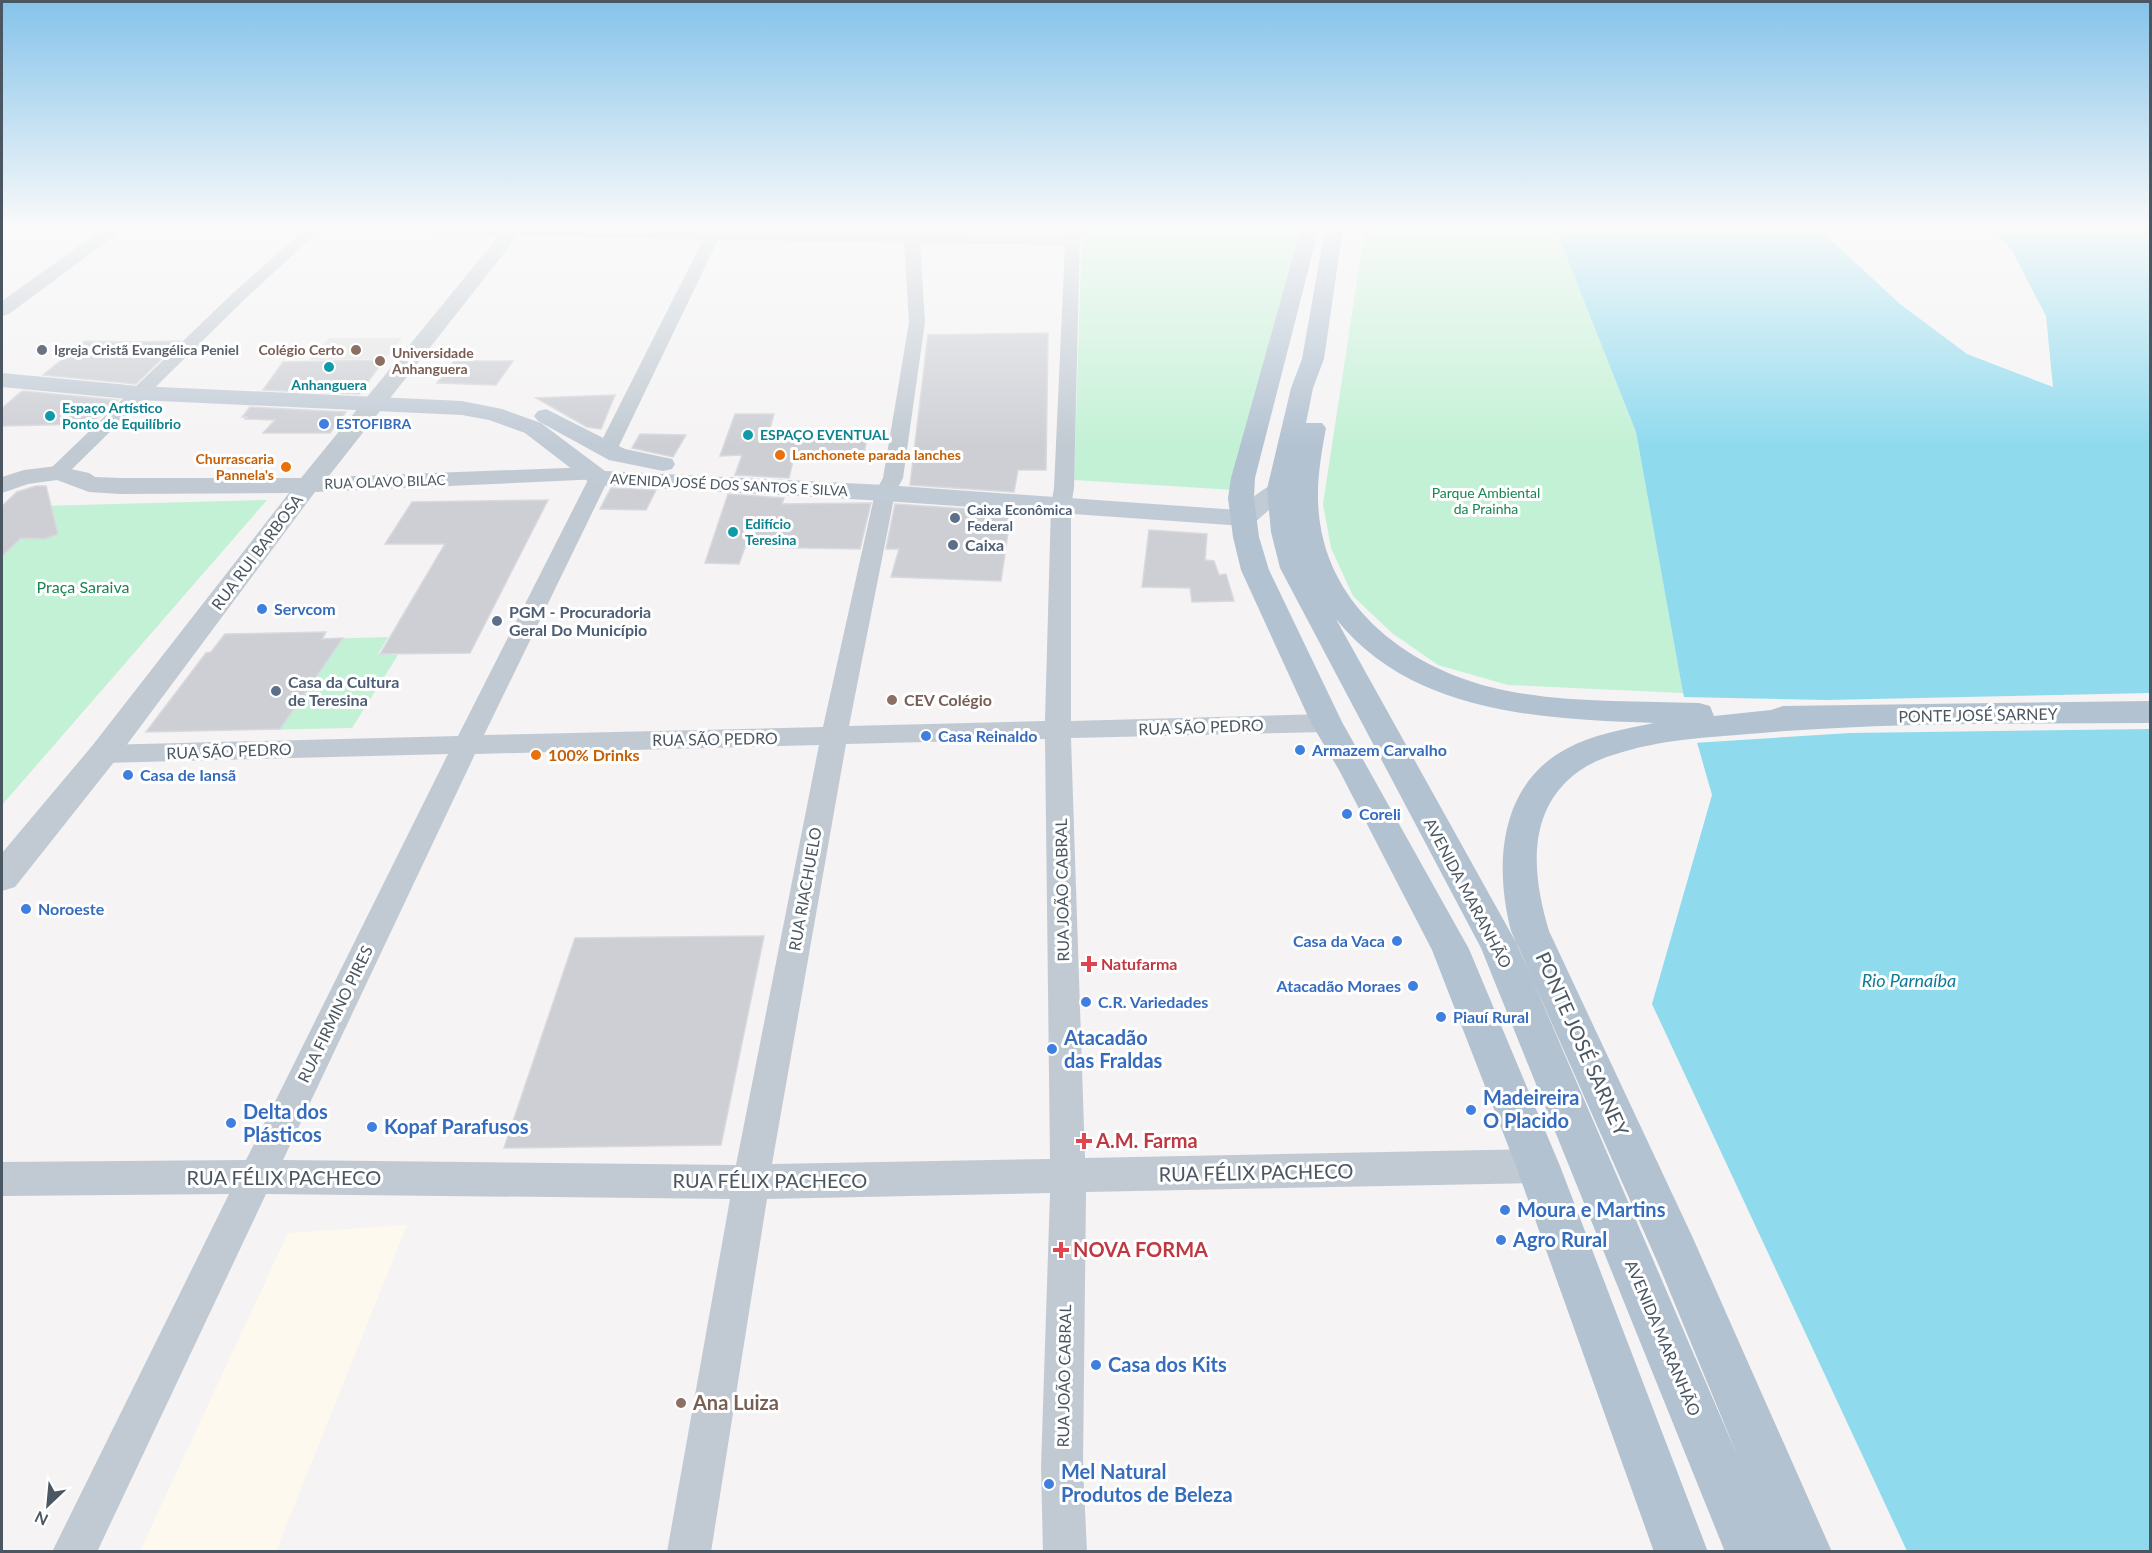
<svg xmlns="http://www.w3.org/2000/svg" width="2152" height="1553" viewBox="0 0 2152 1553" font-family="Lato,sans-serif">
<rect width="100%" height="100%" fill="#f5f3f3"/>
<polygon fill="#fdf9ef" points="407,1225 276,1551 140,1551 288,1233"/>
<polygon fill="#e6e4e5" points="329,338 402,338 385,359 309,360"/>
<g fill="#c3f1d5">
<polygon points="1082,228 1301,228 1234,490 1074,480"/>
<polygon points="1365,228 1555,228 1636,432 1683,693 1508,685 1438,665 1392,633 1353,596 1331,548 1323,504"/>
<polygon points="267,500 2,805 2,507"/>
<polygon points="326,632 323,639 388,637 378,654 398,655 352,728 146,732 206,653 211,652 225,634"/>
</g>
<polygon fill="#90daee" points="1555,228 1818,228 1900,304 1967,354 2053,387 2046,316 2011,249 1991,228 2150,228 2150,1551 1907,1551 1652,1004 1712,795 1683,693 1636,432"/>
<polygon fill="#f5f3f3" points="2150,693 2150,729 1850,733 1694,743 1682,697 1826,700"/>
<g fill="#cdcfd5" stroke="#d7d9de" stroke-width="1.5">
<polygon points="1048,333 1046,470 1018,470 1014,492 910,485 928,335"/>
<polygon points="85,341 127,342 180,341 136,384 43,375"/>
<polygon points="384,360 359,394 263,390 283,362"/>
<polygon points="454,361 513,361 496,385 437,383"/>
<polygon points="22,391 118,400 90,424 2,426 2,408"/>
<polygon points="615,395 601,429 587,427 536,398"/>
<polygon points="250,407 346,412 330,433 263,433 275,420 245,419 247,417 242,417"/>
<polygon points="735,414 774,414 769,432 868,430 864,455 794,457 789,478 735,475 742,455 720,456"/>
<polygon points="640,434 686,435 673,457 632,448"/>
<polygon points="36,486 46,486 58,534 45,539 21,538 2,556 2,506 17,492"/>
<polygon points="611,488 656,490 646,510 600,509"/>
<polygon points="728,494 784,498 782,504 871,503 860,549 745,547 739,564 705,563"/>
<polygon points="548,500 470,653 380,654 445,544 385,544 412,502"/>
<polygon points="895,504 1011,512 1001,581 891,577 899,549 886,549"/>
<polygon points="1149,530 1207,534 1205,560 1214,561 1219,575 1226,574 1234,601 1192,602 1190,588 1142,587"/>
<polygon points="326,632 322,639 343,638 280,729 146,732 206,653 211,652 225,634"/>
<polygon points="764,936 721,1145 504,1148 575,938"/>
</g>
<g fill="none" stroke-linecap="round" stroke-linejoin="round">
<g fill="#c1cad2" fill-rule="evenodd">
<polygon points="306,228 322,228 245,299 64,477 50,477 47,473 50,469 233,293"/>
<path d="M366 228 708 231 709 228H724L723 232 904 234V228H918L919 234 1065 236 1066 228H1080L1074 488 1071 506V721L1327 714 1336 717 1340 723 1336 729 1327 732 1071 738 1085 1158 1538 1149 1551 1154 1556 1166 1551 1178 1538 1183 1086 1192 1083 1467 1087 1552H1043L1041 1467 1050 1193 767 1199 711 1552H667L730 1199 266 1194 97 1552H52L229 1194 2 1196V1162L246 1160 448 754 103 763 94 761 90 754 94 747 103 745 458 736 589 478 592 474H606L609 478 484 735 823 727 875 493 883 478 909 322 904 243 718 240 617 450 614 454H600L597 450 703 240 373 232ZM920 243 1065 245 1054 488 1051 506 1045 721 849 726 895 493 903 478 925 322ZM1045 739 1050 1159 772 1164 846 744ZM819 745 736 1165 283 1160 475 754Z"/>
</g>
<g fill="#c1cad2" fill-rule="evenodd">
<polygon points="104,228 125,228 9,314 2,316 2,301"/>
<polygon points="505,228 524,228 328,477 592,467 601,469 604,474 601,479 315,492 114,762 15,887 2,891 2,853 92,746 289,493 120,494 89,492 57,480 28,484 2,493 2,477 24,470 57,466 89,473 95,477 120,478 301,478"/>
</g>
<g fill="#c1cbd6" fill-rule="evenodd">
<path d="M2 373 138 386 462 401 502 409 541 423 605 471 885 485 1238 510C1253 498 1269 479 1289 484L1293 489 1253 524 1244 526 885 501 599 485 590 483 525 433 489 420 462 415 138 400 2 387Z"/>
<polygon points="546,409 625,449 672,459 675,464 672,469 663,471 609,460 538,421 534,416 538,411"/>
</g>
<g fill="#b3c2d1" fill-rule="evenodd">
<polygon points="1301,228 1319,228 1255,478 1254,498 1259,537 1269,570 1342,722 1469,949 1560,1166 1708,1552 1654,1552 1516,1166 1432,950 1339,770 1311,723 1241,570 1233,537 1228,498 1231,478"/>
<path d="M1325 228H1343L1324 359 1313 388 1306 423H1322L1326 428C1320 460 1315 491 1320 523 1334 617 1420 674 1508 691 1570 703 1636 701 1699 703L1710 706 1714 716 1771 710 1783 706 2150 701V723C2020 724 1890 722 1761 733 1712 737 1660 739 1613 755 1596 760 1579 769 1566 782 1526 822 1534 881 1549 931L1692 1236 1832 1552H1725L1481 948 1280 568 1271 532 1267 489 1291 388 1302 359ZM1336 619C1412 714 1542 719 1654 723 1625 729 1593 734 1566 749 1499 785 1494 865 1511 931L1660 1268 1738 1457 1518 946Z"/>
</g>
</g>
<linearGradient id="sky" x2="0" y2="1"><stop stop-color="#85c3ea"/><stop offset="0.51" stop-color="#fafafa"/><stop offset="1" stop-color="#fafafa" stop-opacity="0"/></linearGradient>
<rect width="2152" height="446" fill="url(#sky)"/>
<circle fill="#6b7280" stroke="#fff" stroke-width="2" cx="42" cy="350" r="6"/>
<g fill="#8d6e63" stroke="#fff" stroke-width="2">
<circle cx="356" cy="350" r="6"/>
<circle cx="380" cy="361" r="6"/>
<circle cx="892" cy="700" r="6"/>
<circle cx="681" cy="1403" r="6"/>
</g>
<g fill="#0f9aa8" stroke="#fff" stroke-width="2">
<circle cx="329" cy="367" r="6"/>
<circle cx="50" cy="416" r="6"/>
<circle cx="748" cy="435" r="6"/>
<circle cx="733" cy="532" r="6"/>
</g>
<g fill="#3f7fe0" stroke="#fff" stroke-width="2">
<circle cx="324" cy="424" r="6"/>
<circle cx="262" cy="609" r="6"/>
<circle cx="926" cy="736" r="6"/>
<circle cx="1300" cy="750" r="6"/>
<circle cx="128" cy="775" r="6"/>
<circle cx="1347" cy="814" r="6"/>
<circle cx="26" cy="909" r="6"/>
<circle cx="1397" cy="941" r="6"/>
<circle cx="1413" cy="986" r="6"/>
<circle cx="1086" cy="1002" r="6"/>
<circle cx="1441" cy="1017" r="6"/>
<circle cx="1052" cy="1049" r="6"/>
<circle cx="1471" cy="1110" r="6"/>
<circle cx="231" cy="1123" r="6"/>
<circle cx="372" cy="1127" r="6"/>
<circle cx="1505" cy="1210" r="6"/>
<circle cx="1501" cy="1240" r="6"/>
<circle cx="1096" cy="1365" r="6"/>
<circle cx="1049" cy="1484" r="6"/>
</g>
<g fill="#e8710a" stroke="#fff" stroke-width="2">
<circle cx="780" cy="455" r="6"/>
<circle cx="286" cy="467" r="6"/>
<circle cx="536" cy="755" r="6"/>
</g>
<g fill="#5c6f8a" stroke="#fff" stroke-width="2">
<circle cx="955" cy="518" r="6"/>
<circle cx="953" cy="545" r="6"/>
<circle cx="497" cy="621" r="6"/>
<circle cx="276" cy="691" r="6"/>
</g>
<g fill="#e0444e" stroke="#fff" stroke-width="2">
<path d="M1086 955h6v6h6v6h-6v6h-6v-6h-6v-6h6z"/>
<path d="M1081 1132h6v6h6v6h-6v6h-6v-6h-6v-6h6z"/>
<path d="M1058 1241h6v6h6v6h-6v6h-6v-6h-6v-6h6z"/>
</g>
<g text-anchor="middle" stroke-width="6" stroke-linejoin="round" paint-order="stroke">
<g font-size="14" font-weight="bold" fill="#5b616d" stroke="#fff" text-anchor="start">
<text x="54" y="355">Igreja Cristã Evangélica Peniel</text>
</g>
<g font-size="14" font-weight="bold" fill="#785e54" stroke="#fff" text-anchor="end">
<text x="344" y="355">Colégio Certo</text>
<text x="392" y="358" text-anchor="start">Universidade<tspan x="392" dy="16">Anhanguera</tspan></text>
</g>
<g font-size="14" font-weight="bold" fill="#0d838f" stroke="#fff" text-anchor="start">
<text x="329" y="390" text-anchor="middle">Anhanguera</text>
<text x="62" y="413">Espaço Artístico<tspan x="62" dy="16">Ponto de Equilíbrio</tspan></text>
<text x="760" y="440">ESPAÇO EVENTUAL</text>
<text x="745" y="529">Edifício<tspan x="745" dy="16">Teresina</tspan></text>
</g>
<g font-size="14" font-weight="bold" fill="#366cbe" stroke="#fff" text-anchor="start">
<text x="336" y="429">ESTOFIBRA</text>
</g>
<g font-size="14" font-weight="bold" fill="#c56008" stroke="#fff" text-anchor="start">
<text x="792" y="460">Lanchonete parada lanches</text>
<text x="274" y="464" text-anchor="end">Churrascaria<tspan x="274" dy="16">Pannela's</tspan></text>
</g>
<g font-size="14" fill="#4a5661" stroke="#fff">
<text transform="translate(385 482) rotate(-2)" y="5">RUA OLAVO BILAC</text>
<text transform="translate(729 485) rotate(3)" y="5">AVENIDA JOSÉ DOS SANTOS E SILVA</text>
</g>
<g font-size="14" fill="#17864f" stroke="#fff">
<text x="1486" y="498">Parque Ambiental<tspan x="1486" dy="16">da Prainha</tspan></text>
</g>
<g font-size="14" font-weight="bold" fill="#4e5e75" stroke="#fff" text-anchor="start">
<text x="967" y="515">Caixa Econômica<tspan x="967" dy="16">Federal</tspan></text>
</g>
<g font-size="16" font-weight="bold" fill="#4e5e75" stroke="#fff" text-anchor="start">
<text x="965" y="551">Caixa</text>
<text x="509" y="618">PGM - Procuradoria<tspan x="509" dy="18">Geral Do Município</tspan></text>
<text x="288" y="688">Casa da Cultura<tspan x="288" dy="18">de Teresina</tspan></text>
</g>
<g font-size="16" fill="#4a5661" stroke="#fff">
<text transform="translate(257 552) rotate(-53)" y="6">RUA RUI BARBOSA</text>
<text transform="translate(1978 715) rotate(-1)" y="6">PONTE JOSÉ SARNEY</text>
<text transform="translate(1201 727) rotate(-2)" y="6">RUA SÃO PEDRO</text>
<text transform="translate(715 739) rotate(-1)" y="6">RUA SÃO PEDRO</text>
<text transform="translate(229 751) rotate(-2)" y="6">RUA SÃO PEDRO</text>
<text transform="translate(805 889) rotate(-80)" y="6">RUA RIACHUELO</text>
<text transform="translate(1062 890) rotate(-91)" y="6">RUA JOÃO CABRAL</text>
<text transform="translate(1468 893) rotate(62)" y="6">AVENIDA MARANHÃO</text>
<text transform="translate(335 1014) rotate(-64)" y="6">RUA FIRMINO PIRES</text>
<text transform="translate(1663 1338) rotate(67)" y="6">AVENIDA MARANHÃO</text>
<text transform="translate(1064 1376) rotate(-89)" y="6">RUA JOÃO CABRAL</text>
</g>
<g font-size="16" fill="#17864f" stroke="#fff">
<text x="83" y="593">Praça Saraiva</text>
</g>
<g font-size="16" font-weight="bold" fill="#366cbe" stroke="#fff" text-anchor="start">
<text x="274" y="615">Servcom</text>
<text x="938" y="742">Casa Reinaldo</text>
<text x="1312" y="756">Armazem Carvalho</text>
<text x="140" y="781">Casa de Iansã</text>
<text x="1359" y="820">Coreli</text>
<text x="38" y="915">Noroeste</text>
<text x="1385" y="947" text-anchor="end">Casa da Vaca</text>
<text x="1401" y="992" text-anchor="end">Atacadão Moraes</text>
<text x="1098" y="1008">C.R. Variedades</text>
<text x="1453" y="1023">Piauí Rural</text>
</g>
<g font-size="16" font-weight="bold" fill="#785e54" stroke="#fff" text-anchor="start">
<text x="904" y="706">CEV Colégio</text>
</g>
<g font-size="16" font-weight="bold" fill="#c56008" stroke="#fff" text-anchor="start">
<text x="548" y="761">100% Drinks</text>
</g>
<g font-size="16" font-weight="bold" fill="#be3a42" stroke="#fff" text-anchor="start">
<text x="1101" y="970">Natufarma</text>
</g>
<g font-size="18" font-style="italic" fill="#0c7c9b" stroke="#fff">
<text x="1909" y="987">Rio Parnaíba</text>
</g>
<g font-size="20" font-weight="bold" fill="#366cbe" stroke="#fff" text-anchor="start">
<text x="1064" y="1045">Atacadão<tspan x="1064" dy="23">das Fraldas</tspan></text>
<text x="1483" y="1105">Madeireira<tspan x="1483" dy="23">O Placido</tspan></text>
<text x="243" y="1119">Delta dos<tspan x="243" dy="23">Plásticos</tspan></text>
<text x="384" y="1134">Kopaf Parafusos</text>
<text x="1517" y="1217">Moura e Martins</text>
<text x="1513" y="1247">Agro Rural</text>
<text x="1108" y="1372">Casa dos Kits</text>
<text x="1061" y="1479">Mel Natural<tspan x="1061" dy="23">Produtos de Beleza</tspan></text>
</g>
<g font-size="20" fill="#4a5661" stroke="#fff">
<text transform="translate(1582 1044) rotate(66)" y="7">PONTE JOSÉ SARNEY</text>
<text transform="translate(1256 1173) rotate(-1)" y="7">RUA FÉLIX PACHECO</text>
<text x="284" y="1185">RUA FÉLIX PACHECO</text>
<text x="770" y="1188">RUA FÉLIX PACHECO</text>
</g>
<g font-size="20" font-weight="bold" fill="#be3a42" stroke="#fff" text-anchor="start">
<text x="1096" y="1148">A.M. Farma</text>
<text x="1073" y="1257">NOVA FORMA</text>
</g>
<g font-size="20" font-weight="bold" fill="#785e54" stroke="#fff" text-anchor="start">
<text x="693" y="1410">Ana Luiza</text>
</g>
</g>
<rect width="2152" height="1553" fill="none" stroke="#4a5661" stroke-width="6"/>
<g transform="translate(48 1505) rotate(206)" stroke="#ffffff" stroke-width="4.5" paint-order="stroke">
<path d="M0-4.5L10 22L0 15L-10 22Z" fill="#4a5661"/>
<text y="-9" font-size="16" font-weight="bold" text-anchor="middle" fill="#4a5661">N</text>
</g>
</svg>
